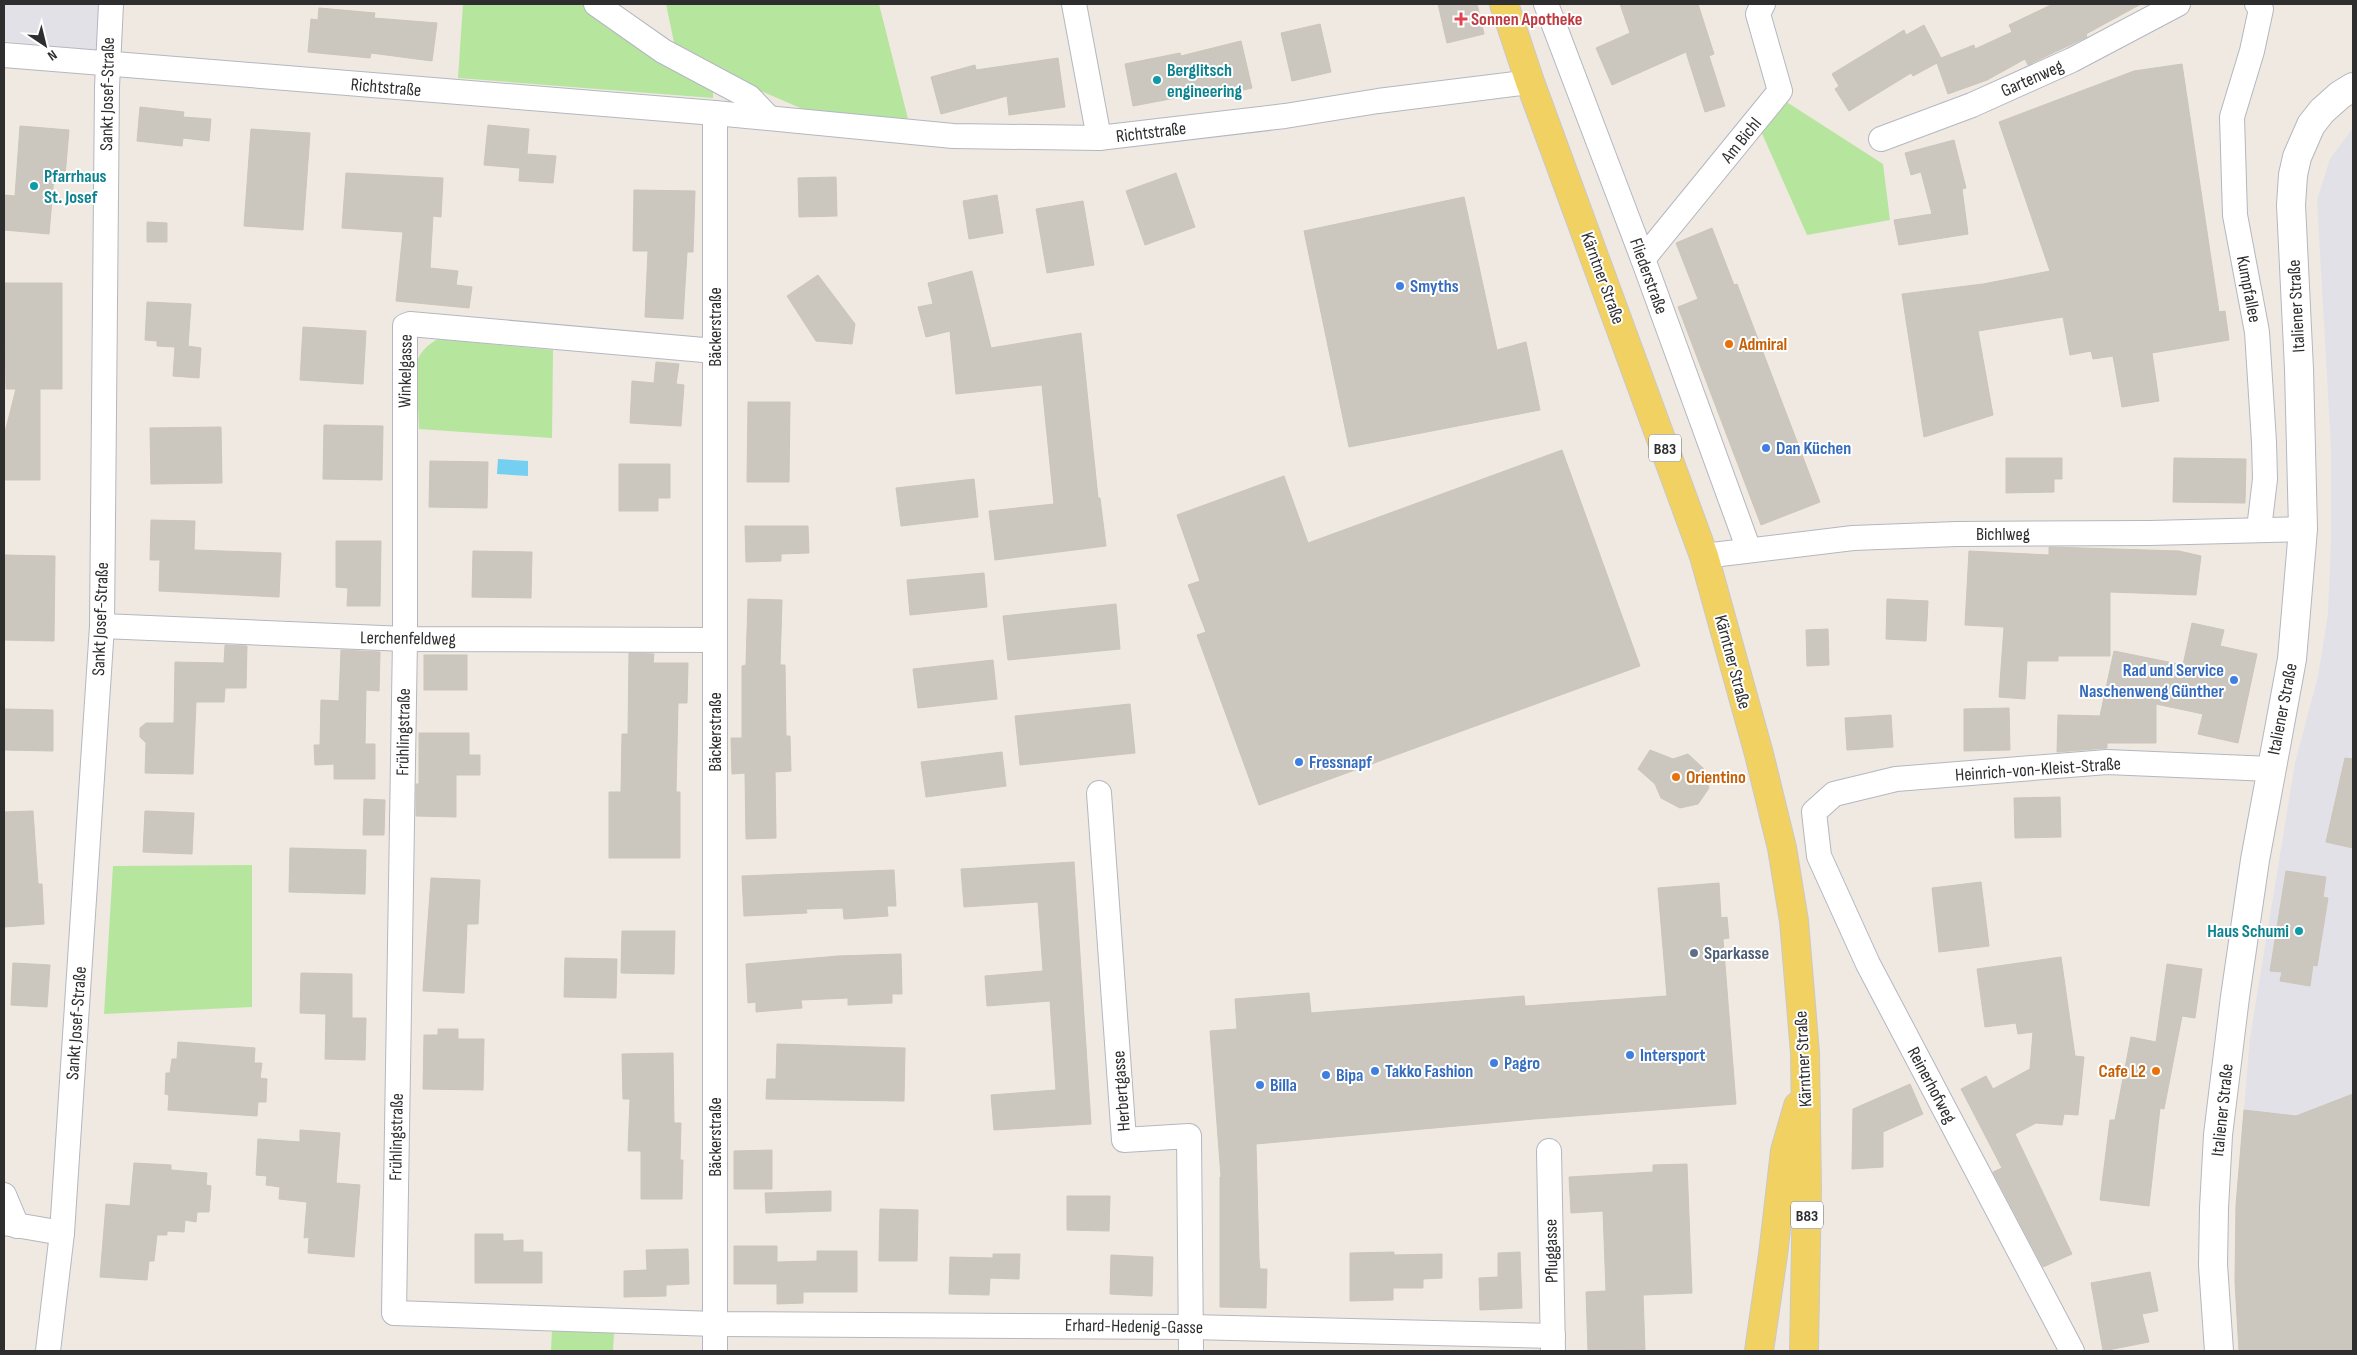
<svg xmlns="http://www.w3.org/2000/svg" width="2357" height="1355" viewBox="0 0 2357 1355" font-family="'Sofia Sans Condensed',sans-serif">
<rect width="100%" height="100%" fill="#efe9e1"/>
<g fill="#e3e1e8">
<polygon points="4,4 105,4 103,51 4,41"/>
<polygon points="2353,128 2353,1351 2239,1351 2235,1282 2236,1205 2250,1038 2295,763 2318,676 2328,614 2331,542 2331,448 2317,200 2330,159"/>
</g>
<g fill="#b6e59e">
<polygon points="463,4 587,4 713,85 713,98 458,78"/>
<polygon points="666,4 879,4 908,119 812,113 742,83 675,47"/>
<polygon points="1785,101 1883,164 1890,220 1807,235 1760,129"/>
<path d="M438 339 553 350 552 438 419 429 416 366C419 352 426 346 438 339Z"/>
<polygon points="252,865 252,1007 104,1014 113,866"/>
<polygon points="552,1330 614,1333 613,1351 551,1351"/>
</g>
<polygon fill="#75cff0" points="498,459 528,461 528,476 497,474"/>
<g fill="#cbc7bf" stroke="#cbc5ba">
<polygon points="1438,4 1477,4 1484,34 1447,43"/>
<polygon points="1620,4 1698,4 1714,54 1709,56 1725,106 1705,112 1686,52 1612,85 1596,48 1630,33"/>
<polygon points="2053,4 2141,4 2086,34 2087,37 2055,52 2028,65 2025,59 1987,80 1948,94 1937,63 1913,76 1911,73 1849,111 1835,89 1839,86 1832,74 1904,30 1906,35 1924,25 1941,58 1974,45 1975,49 2012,32 2009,25"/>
<polygon points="319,8 375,13 374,18 437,23 432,61 371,53 370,58 308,52 311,19 318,20"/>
<polygon points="1320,24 1331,72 1292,81 1281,33"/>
<polygon points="1241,41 1252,88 1219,96 1218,90 1133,106 1125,64 1180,53 1181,56"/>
<polygon points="1058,58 1065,107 1009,115 1007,96 941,114 931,77 975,65 976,70"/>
<polygon points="2182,64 2219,312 2225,311 2229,340 2152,353 2159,401 2122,407 2113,356 2093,359 2091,351 2070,355 2063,317 1978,331 1993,415 1924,437 1902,294 1983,284 2050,271 1999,122 2134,71"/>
<polygon points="140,107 184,112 183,117 211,119 209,141 183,138 182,146 137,141"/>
<polygon points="488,125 529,129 527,154 556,156 553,183 519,181 520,168 484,165"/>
<polygon points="20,126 69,130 65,176 54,176 49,234 4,230 4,195 15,196"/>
<polygon points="251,129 310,133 303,230 244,226"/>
<polygon points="1954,140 1966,188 1962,189 1968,234 1899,245 1894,220 1932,214 1921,172 1911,175 1905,153"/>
<polygon points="346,173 443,178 441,217 433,216 430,268 458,271 456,285 472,287 469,308 396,301 403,232 342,228"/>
<polygon points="1176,173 1195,227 1145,245 1126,191"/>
<polygon points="836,177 837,216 799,217 798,178"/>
<polygon points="634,190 695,191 693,252 687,252 683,319 645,317 648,251 633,251"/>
<polygon points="997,195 1003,233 969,239 963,201"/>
<polygon points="1464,197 1497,350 1526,342 1540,410 1349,447 1304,231"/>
<polygon points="1083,201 1094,265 1047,273 1036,209"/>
<polygon points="147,222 167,223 167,242 147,242"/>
<polygon points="1712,228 1734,285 1737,284 1820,502 1761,525 1678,307 1698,299 1676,243"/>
<polygon points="972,271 991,348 1081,333 1098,498 1100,498 1106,546 995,560 989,511 1054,504 1042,385 956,394 950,331 926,337 918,307 933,304 928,283"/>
<polygon points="818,275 855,324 852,344 816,341 787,296"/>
<polygon points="4,283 62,283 62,389 40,389 40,480 4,480 4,436 16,389 6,389"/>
<polygon points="147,302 191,304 188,346 201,348 199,378 173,376 175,347 157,346 157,341 145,340"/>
<polygon points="303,327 366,331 363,384 300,380"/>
<polygon points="656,362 679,364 676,384 684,385 681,426 630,423 632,381 654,383"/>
<polygon points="748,402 790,402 789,482 747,482"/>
<polygon points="324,425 383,426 382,480 323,479"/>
<polygon points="221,427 222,483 151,484 150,428"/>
<polygon points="1562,450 1640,666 1259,805 1197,635 1206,632 1188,585 1200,581 1177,515 1284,476 1308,543"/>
<polygon points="2006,458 2062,458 2062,479 2054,479 2054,492 2006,493"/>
<polygon points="2174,458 2246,459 2245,503 2173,502"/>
<polygon points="430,461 488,462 487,508 429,507"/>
<polygon points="619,464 670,464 670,498 658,498 658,511 619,511"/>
<polygon points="974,479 978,517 901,526 896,488"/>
<polygon points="151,520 195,521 194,550 281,553 279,597 159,591 160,560 150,560"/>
<polygon points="745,526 808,526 809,553 781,554 781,561 746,562"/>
<polygon points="336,541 381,541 380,606 347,606 348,588 336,587"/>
<polygon points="2049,547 2179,551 2201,556 2196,595 2110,592 2110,656 2058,656 2058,661 2027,661 2025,699 1999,697 2004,627 1965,625 1969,551 2049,555"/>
<polygon points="473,551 532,552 531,598 472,597"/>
<polygon points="4,555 55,556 54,641 4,640"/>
<polygon points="984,573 987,607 910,615 907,580"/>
<polygon points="748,599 782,600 780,665 785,665 786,736 790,736 791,771 775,772 776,838 746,839 745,773 732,774 731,738 742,738 742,666 746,665"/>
<polygon points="1887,599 1928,601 1926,641 1886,639"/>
<polygon points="1116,604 1120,649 1008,660 1003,616"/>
<polygon points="2192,623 2224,630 2220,646 2257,654 2238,743 2198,734 2203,714 2156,704 2156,743 2107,743 2107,748 2057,752 2058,715 2100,716 2114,651 2183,665"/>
<polygon points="1828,629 1829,665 1807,666 1806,630"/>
<polygon points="225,645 247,646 246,688 225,688 224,702 196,702 193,774 145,773 146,743 140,737 140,728 146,723 174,723 175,662 224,663"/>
<polygon points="341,650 380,652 379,691 366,690 365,744 375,744 375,779 334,779 334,764 315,765 314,745 320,745 321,700 339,701"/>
<polygon points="629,653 654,654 653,663 688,663 687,703 678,703 676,792 680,792 680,858 609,858 609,792 621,792 622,734 628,734"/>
<rect x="424" y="655" width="43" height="35"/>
<polygon points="993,660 997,699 918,708 913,669"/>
<polygon points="1130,704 1135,753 1020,765 1015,716"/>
<polygon points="2009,708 2010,750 1964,751 1964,709"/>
<polygon points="4,709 53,710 53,751 4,750"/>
<polygon points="1891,715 1893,747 1847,750 1845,718"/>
<polygon points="419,733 469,733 469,755 480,755 480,775 456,775 456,817 416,816 416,784 419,784"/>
<polygon points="1650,750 1673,759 1688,754 1703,768 1709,788 1698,804 1680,808 1661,798 1655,784 1638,769"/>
<polygon points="1002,752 1006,786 926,797 921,762"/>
<polygon points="2345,758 2353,759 2353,848 2326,842"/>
<polygon points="2060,797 2061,837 2015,838 2014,798"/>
<polygon points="364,799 385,800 384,835 363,835"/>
<polygon points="33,811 38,884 42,884 44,924 4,927 4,812"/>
<polygon points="145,811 194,813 192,854 143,852"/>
<polygon points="290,848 366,850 365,894 289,892"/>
<polygon points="1074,862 1091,1124 994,1130 991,1095 1056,1090 1050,1001 987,1006 985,976 1043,971 1038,902 964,907 961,869"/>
<polygon points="894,870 896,906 887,906 888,916 844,919 843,908 806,909 807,913 744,916 742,876"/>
<polygon points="2286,871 2326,877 2323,897 2328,898 2317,966 2313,965 2310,986 2280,981 2282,972 2270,971"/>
<polygon points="431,878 480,880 478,924 467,924 464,993 423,991"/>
<polygon points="1981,882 1989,946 1939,952 1932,888"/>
<polygon points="1719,883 1721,918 1727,917 1729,938 1723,939 1736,1104 1534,1119 1256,1144 1259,1259 1260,1269 1267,1269 1266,1308 1220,1307 1220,1177 1221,1177 1210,1031 1237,1029 1235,999 1309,993 1311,1013 1524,996 1525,1006 1667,996 1658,888"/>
<polygon points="622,931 675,931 674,974 621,973"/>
<polygon points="901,954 902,994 892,994 892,1003 848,1005 848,998 801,1000 802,1008 756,1012 756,1002 748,1003 746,964 838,956"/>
<polygon points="2061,957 2075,1056 2084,1057 2078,1115 2064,1114 2062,1125 2036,1123 2015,1134 2072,1254 2043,1267 1993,1172 2002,1168 1961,1089 1986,1076 1993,1089 2030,1069 2033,1032 2018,1034 2016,1023 1985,1027 1977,969"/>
<polygon points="565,958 617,959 616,998 564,997"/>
<polygon points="13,963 50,965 47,1007 11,1005"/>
<polygon points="2167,964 2202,969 2195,1018 2182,1016 2164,1109 2160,1108 2149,1206 2100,1200 2110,1120 2115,1120 2131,1037 2156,1042"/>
<polygon points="301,973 352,974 352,1018 366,1018 365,1060 325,1059 326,1014 300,1013"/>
<polygon points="438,1029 458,1029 458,1039 484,1039 483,1090 423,1089 424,1035 438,1035"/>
<polygon points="178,1042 255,1048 254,1063 262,1063 260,1078 267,1079 266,1102 258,1102 257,1116 168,1110 169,1095 165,1094 166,1073 170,1073 172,1059 177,1059"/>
<polygon points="777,1044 905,1048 904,1101 766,1099 767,1079 776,1079"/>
<polygon points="673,1053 674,1123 681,1123 680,1160 683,1160 682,1199 641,1199 641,1151 628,1151 630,1099 623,1099 622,1054"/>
<polygon points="1910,1084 1923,1114 1883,1132 1883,1167 1852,1169 1853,1109"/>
<polygon points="2353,1094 2353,1351 2239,1351 2235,1282 2236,1205 2244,1110 2296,1116"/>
<polygon points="300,1130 340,1133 336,1183 360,1185 354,1257 308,1253 309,1237 304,1238 307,1202 279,1199 280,1187 266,1185 267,1176 256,1175 258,1139 300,1142"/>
<polygon points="772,1150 772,1189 734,1189 734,1151"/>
<polygon points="134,1163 171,1165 171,1170 207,1173 206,1185 211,1186 209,1212 197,1212 196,1222 185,1220 184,1232 167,1231 167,1235 157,1235 154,1261 149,1261 147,1280 100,1277 106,1204 130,1206"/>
<polygon points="1687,1164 1692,1293 1643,1295 1645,1350 1588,1351 1586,1292 1606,1291 1603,1211 1571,1213 1569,1177 1653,1172 1653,1165"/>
<polygon points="831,1191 831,1211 766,1213 765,1193"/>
<polygon points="1067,1196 1110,1196 1109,1231 1067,1230"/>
<polygon points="880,1209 918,1210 917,1261 879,1261"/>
<polygon points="475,1234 503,1234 503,1241 523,1240 523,1252 542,1252 542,1283 475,1283"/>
<polygon points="734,1246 777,1246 777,1262 817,1261 817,1251 857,1251 857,1292 803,1292 803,1303 777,1304 777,1284 734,1284"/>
<polygon points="688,1249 689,1284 666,1285 666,1296 624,1297 624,1271 647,1270 646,1250"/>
<polygon points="1394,1252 1394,1255 1442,1254 1442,1278 1423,1279 1423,1288 1393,1288 1393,1300 1350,1301 1350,1253"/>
<polygon points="1520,1252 1522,1308 1480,1310 1479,1278 1498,1277 1498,1253"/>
<polygon points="993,1254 1020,1254 1019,1279 990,1278 989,1295 949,1294 950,1257 993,1258"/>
<polygon points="1111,1255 1153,1257 1152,1296 1110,1294"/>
<polygon points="2150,1272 2158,1311 2142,1314 2149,1342 2103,1351 2091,1283"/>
</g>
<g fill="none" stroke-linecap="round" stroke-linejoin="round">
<g stroke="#b4b7c1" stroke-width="26">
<g id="street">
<polyline points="596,4 663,51 749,97 769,118"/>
<polyline points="1074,4 1099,138"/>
<polyline points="1546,4 1643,259 1749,550"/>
<polyline points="2257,4 2261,9 2252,51 2232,117 2235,215 2257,332 2264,442 2265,479 2259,529"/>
<polyline points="4,55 715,113 953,136 1099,138 1285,116 1378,101 1530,82"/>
<polyline points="715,113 715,1351"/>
<polyline points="1881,139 1972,105 2072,60 2178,4"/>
<polyline points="1643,259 1780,91 1758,14 1763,4"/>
<polyline points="715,351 410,324 405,326 405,639 394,1313 715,1324 1191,1327 1553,1336"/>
<polyline points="1704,556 1853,538 1957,534 2150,533 2303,529"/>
<polyline points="102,626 405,639 715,640"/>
<polyline points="1099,793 1124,1140 1189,1136 1191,1351"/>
<polyline points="1549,1151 1553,1351"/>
<polyline points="4,1195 17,1226"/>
<polyline points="4,1223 62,1233"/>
<polyline points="48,1351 62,1233 102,626 107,87 111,4"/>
<polyline points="2072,1351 1868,964 1819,856 1814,812 1834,794 1896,779 2107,762 2271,769"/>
</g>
</g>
<g stroke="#b4b7c1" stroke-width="30">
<polyline id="secondary" points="2219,1351 2213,1265 2214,1208 2218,1135 2235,997 2255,860 2292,659 2303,529 2299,369 2291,205 2293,175 2297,157 2311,125 2322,111 2340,95 2353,87"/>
</g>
<g stroke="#c9c9c9" stroke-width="30">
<g id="primary">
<polyline points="1504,4 1530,82 1704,556 1759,754 1782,848 1794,921 1805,1053 1807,1189 1804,1351"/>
<polyline points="1759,1351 1773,1255 1785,1151 1798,1106"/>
</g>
</g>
<use href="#street" stroke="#fff" stroke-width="24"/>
<use href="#secondary" stroke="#fff" stroke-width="28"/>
<use href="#primary" stroke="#f2d163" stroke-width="28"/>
</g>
<path fill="#e0444e" stroke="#fff" stroke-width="2" d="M1458.5 11.5h5v5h5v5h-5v5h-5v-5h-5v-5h5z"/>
<g fill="#0f9aa8" stroke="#fff" stroke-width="2">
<circle cx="1157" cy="80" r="5"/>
<circle cx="34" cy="186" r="5"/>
<circle cx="2299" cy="931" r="5"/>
</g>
<g fill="#3f7fe0" stroke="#fff" stroke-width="2">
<circle cx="1400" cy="286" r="5"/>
<circle cx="1766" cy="448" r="5"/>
<circle cx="2234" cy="680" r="5"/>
<circle cx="1299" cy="762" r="5"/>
<circle cx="1630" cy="1055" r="5"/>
<circle cx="1494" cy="1063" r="5"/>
<circle cx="1375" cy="1071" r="5"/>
<circle cx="1326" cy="1075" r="5"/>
<circle cx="1260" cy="1085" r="5"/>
</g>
<g fill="#e8710a" stroke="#fff" stroke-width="2">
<circle cx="1729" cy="344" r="5"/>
<circle cx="1676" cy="777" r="5"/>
<circle cx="2156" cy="1071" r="5"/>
</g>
<circle fill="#5c6f8a" stroke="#fff" stroke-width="2" cx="1694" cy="953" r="5"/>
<g text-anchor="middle" stroke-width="4" stroke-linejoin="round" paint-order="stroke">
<g fill="#fff" stroke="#6d6d6d" stroke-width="1">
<rect x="1649" y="434.5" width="32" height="27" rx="4"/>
<rect x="1791" y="1201.5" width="32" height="27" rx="4"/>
</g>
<g font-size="16" font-weight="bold" fill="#2e2e2e">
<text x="1665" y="454">B83</text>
<text x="1807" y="1221">B83</text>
</g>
<g font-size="18" font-weight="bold" fill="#be3a42" stroke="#fff" text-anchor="start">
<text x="1471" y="25">Sonnen Apotheke</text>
</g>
<g font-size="18" font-weight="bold" fill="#0d838f" stroke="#fff" text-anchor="start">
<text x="1167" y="76">Berglitsch<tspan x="1167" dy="21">engineering</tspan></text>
<text x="44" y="182">Pfarrhaus<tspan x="44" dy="21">St. Josef</tspan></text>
<text x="2289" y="937" text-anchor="end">Haus Schumi</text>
</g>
<g font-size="18" fill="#2e2e2e" stroke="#fff">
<text transform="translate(2032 78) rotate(-24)" y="6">Gartenweg</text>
<text transform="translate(386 87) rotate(5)" y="6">Richtstraße</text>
<text transform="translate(107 94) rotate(-89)" y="6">Sankt Josef-Straße</text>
<text transform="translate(1151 132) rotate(-7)" y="6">Richtstraße</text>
<text transform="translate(1741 140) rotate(-51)" y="6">Am Bichl</text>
<text transform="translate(1649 276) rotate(70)" y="6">Fliederstraße</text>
<text transform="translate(1603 278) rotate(70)" y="6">Kärntner Straße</text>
<text transform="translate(2249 289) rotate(79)" y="6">Kumpfallee</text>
<text transform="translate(2296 306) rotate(-93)" y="6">Italiener Straße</text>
<text transform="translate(715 327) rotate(-90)" y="6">Bäckerstraße</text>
<text transform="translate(405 371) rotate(-89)" y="6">Winkelgasse</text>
<text x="2003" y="540">Bichlweg</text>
<text transform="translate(100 619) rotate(-88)" y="6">Sankt Josef-Straße</text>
<text transform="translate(408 638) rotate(1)" y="6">Lerchenfeldweg</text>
<text transform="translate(1733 662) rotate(75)" y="6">Kärntner Straße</text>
<text transform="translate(2282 709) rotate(-79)" y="6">Italiener Straße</text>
<text transform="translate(403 732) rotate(-89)" y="6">Frühlingstraße</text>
<text transform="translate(715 732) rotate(-90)" y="6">Bäckerstraße</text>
<text transform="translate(2038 769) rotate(-4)" y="6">Heinrich-von-Kleist-Straße</text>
<text transform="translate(76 1023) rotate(-86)" y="6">Sankt Josef-Straße</text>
<text transform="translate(1803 1059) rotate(-93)" y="6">Kärntner Straße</text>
<text transform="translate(1932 1085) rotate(62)" y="6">Reinerhofweg</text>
<text transform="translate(1121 1091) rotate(-94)" y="6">Herbertgasse</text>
<text transform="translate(2222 1110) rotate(-84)" y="6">Italiener Straße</text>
<text transform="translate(396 1137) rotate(-89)" y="6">Frühlingstraße</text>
<text transform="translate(715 1137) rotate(-90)" y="6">Bäckerstraße</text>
<text transform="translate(1551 1251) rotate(-91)" y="6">Pfluggasse</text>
<text transform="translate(1134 1326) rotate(1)" y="6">Erhard-Hedenig-Gasse</text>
</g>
<g font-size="18" font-weight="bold" fill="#366cbe" stroke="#fff" text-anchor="start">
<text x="1410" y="292">Smyths</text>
<text x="1776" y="454">Dan Küchen</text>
<text x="2224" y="676" text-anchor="end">Rad und Service<tspan x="2224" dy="21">Naschenweng Günther</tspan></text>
<text x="1309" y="768">Fressnapf</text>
<text x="1640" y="1061">Intersport</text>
<text x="1504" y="1069">Pagro</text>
<text x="1385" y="1077">Takko Fashion</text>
<text x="1336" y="1081">Bipa</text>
<text x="1270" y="1091">Billa</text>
</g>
<g font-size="18" font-weight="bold" fill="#c56008" stroke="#fff" text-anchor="start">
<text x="1739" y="350">Admiral</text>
<text x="1686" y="783">Orientino</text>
<text x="2146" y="1077" text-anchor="end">Cafe L2</text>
</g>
<g font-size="18" font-weight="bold" fill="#4e5e75" stroke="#fff" text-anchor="start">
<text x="1704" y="959">Sparkasse</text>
</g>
</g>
<rect width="2357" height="1355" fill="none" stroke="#2e2e2e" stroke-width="10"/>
<g transform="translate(45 45) rotate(145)" stroke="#ffffff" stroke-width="4" paint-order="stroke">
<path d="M0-4L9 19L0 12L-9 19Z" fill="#2e2e2e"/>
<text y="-8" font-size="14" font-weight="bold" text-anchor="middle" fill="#2e2e2e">N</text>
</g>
</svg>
